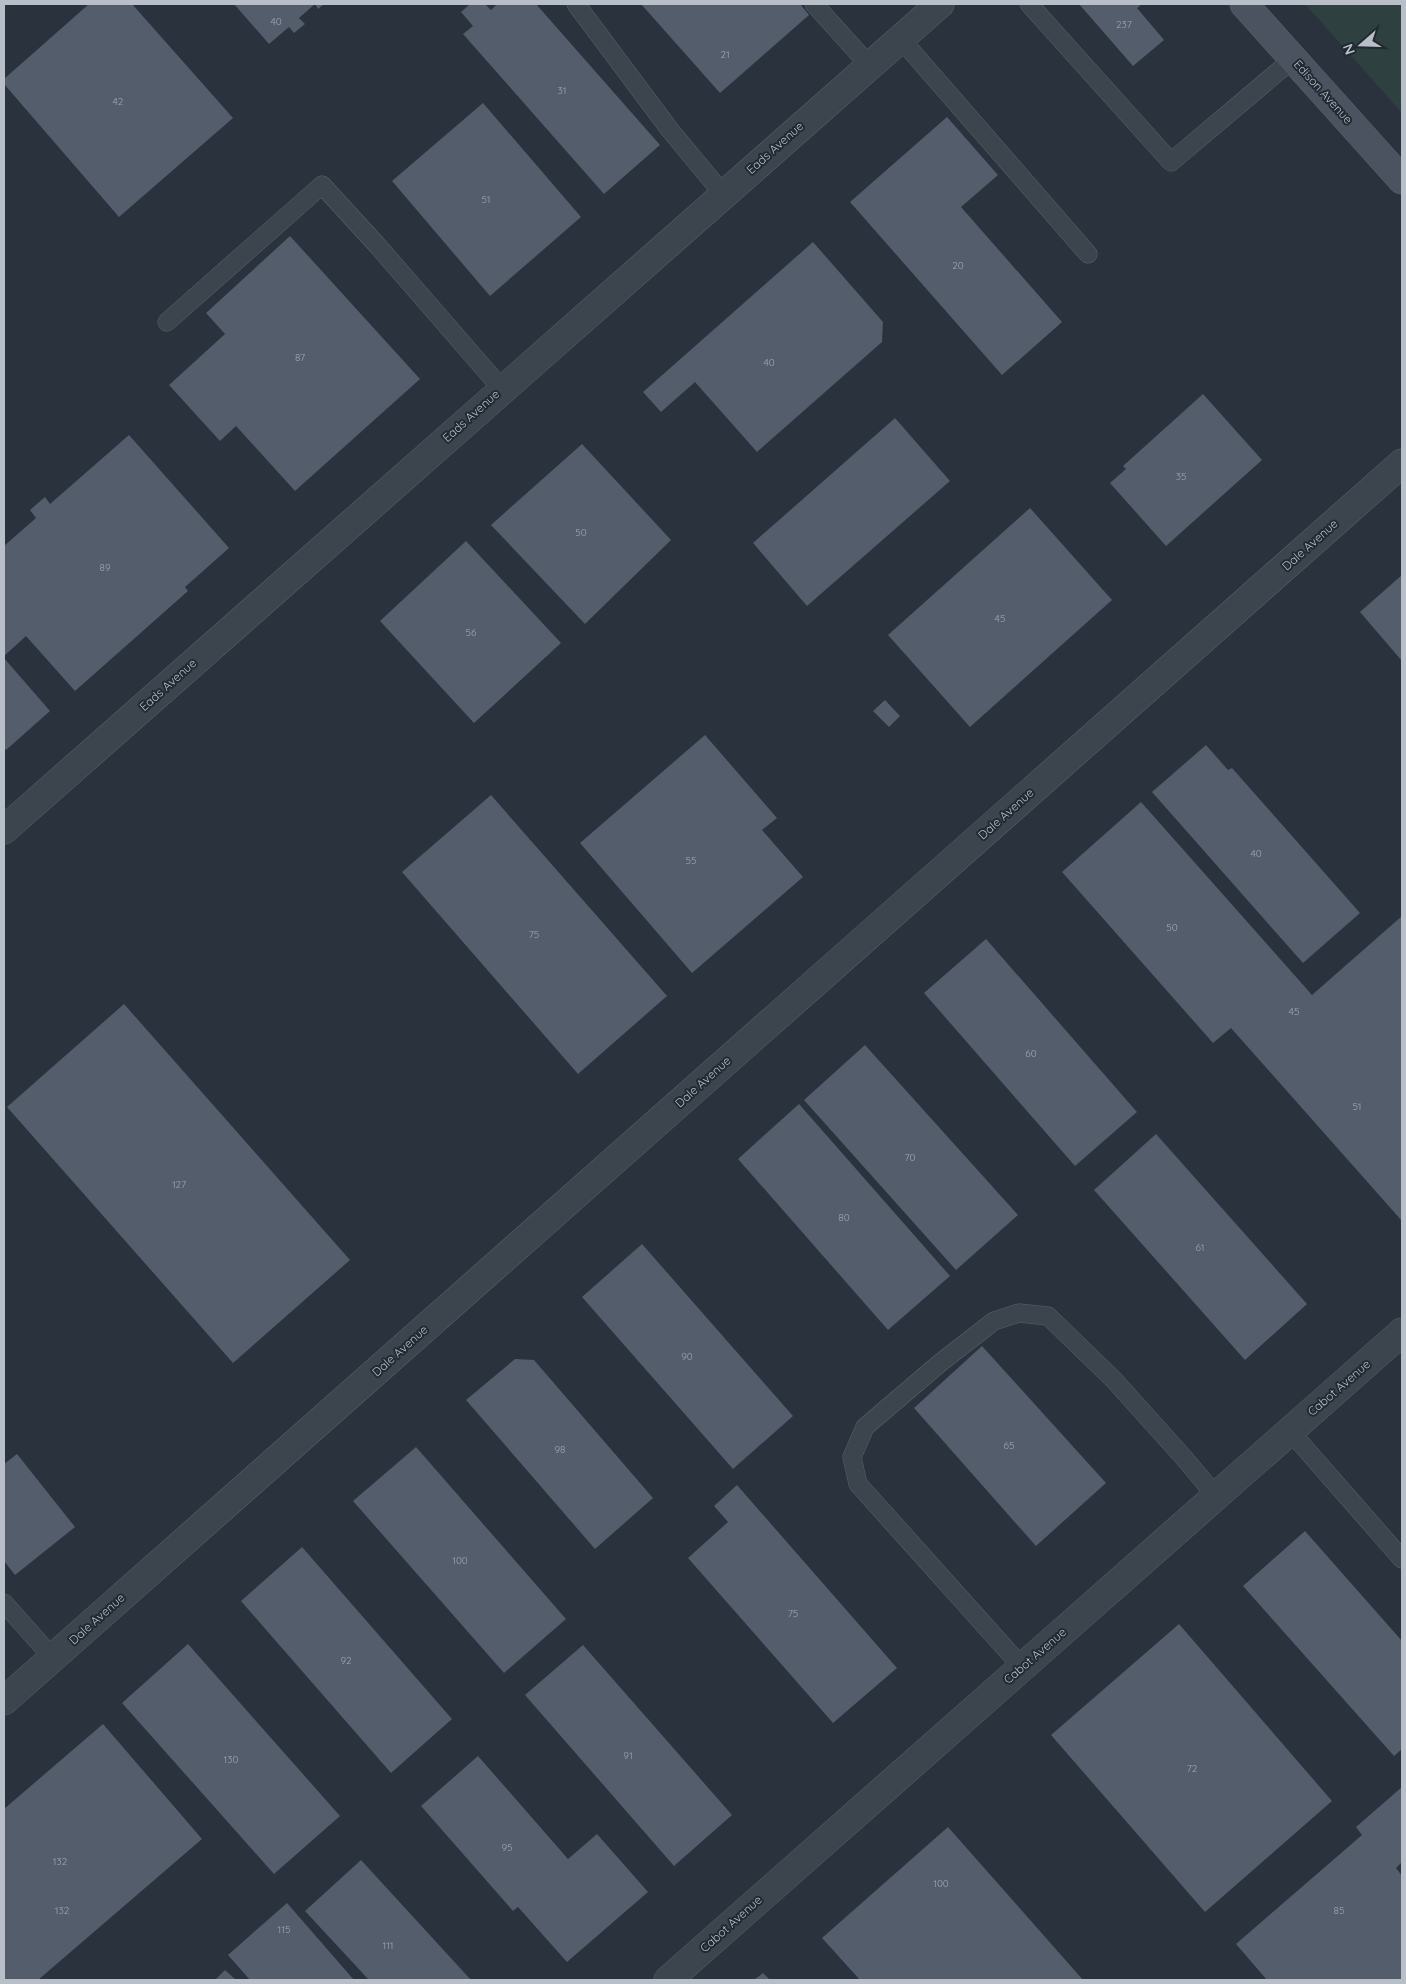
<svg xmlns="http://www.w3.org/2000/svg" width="1406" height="1984" viewBox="0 0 1406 1984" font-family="Quicksand,sans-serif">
<rect width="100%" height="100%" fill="#29323d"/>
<polygon fill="#2e4040" points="1305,4 1402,4 1402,113"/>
<g fill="#545d6b">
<polygon points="89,4 132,4 233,118 119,217 4,84 4,79"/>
<polygon points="234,4 324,4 318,9 315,4 299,18 305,24 294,33 289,27 269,44"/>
<polygon points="470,4 485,4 491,10 497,4 536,4 660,145 604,194 463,34 473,26 461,12"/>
<polygon points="641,4 800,4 809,15 720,93"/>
<polygon points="1079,4 1138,4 1140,6 1137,8 1164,40 1133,66"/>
<polygon points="483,103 581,217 490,296 392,181"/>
<polygon points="947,117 998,175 961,207 1062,322 1002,375 850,202"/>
<polygon points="290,236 420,379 295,491 236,426 220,441 169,385 225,334 206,313"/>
<polygon points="813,242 883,322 882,342 757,452 695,382 661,412 643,392"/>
<polygon points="1203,394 1262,460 1166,546 1110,483 1126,469 1123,466"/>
<polygon points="895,418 950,481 807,606 753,543"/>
<polygon points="129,435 229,548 185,587 188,591 75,691 26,636 4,656 4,546 36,518 30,510 45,497 50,504"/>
<polygon points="582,444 671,540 585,624 491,525"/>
<polygon points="1030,508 1112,600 970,727 888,635"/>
<polygon points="466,541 561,643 474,723 380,621"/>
<polygon points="1402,575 1402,661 1360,612"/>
<polygon points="4,658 50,711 6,750 4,747"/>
<polygon points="885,700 900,716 889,727 873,711"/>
<polygon points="705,735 777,818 762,830 803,877 692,973 580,843"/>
<polygon points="1206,745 1228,770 1232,768 1360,913 1303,963 1152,792"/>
<polygon points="491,795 667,996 578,1074 402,872"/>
<polygon points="1141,802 1312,995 1402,916 1402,1221 1231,1028 1213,1043 1062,872"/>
<polygon points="986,939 1137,1112 1075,1166 924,993"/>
<polygon points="124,1004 350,1260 233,1363 7,1107"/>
<polygon points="865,1045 1018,1215 956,1270 804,1100"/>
<polygon points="799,1104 950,1276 888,1330 738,1159"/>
<polygon points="1156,1134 1307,1304 1245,1360 1094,1190"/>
<polygon points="642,1244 793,1416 733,1469 582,1297"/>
<polygon points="982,1346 1106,1483 1036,1546 914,1408"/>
<polygon points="515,1359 534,1360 653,1498 595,1549 466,1400"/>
<polygon points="416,1447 566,1619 504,1673 353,1501"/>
<polygon points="17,1454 75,1527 15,1575 4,1561 4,1464"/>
<polygon points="737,1485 897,1668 833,1723 688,1558 728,1522 714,1506"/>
<polygon points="1305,1531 1402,1641 1402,1749 1394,1756 1243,1586"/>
<polygon points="302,1547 452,1719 391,1773 241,1601"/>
<polygon points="1179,1624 1332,1801 1205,1912 1051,1735"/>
<polygon points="188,1644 340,1816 274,1874 122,1703"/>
<polygon points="583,1645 732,1815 674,1866 525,1695"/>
<polygon points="103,1724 202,1839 38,1980 4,1980 4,1809"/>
<polygon points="478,1756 568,1859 597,1834 648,1892 567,1962 518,1907 513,1911 421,1806"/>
<polygon points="1402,1787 1402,1862 1396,1868 1402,1876 1402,1980 1267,1980 1236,1944 1362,1835 1356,1827"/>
<polygon points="948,1827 1083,1980 860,1980 822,1938"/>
<polygon points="361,1860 471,1980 369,1980 305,1911"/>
<polygon points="287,1903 354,1980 250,1980 228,1955"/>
<polygon points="225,1970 236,1980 215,1980"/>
<polygon points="763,1973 770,1980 754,1980"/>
</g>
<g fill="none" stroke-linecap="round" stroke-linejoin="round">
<g stroke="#5a626b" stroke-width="19">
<g id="lane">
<polyline points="576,4 670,130 723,194"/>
<polyline points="814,4 869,65"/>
<polyline points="1029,4 1171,162 1293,59"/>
<polyline points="900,38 1088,254"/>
<polyline points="167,322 322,185 377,245 502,389"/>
<polyline points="1290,1431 1402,1559"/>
<polyline points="4,1603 53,1658"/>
<polyline points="1022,1667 858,1484 852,1457 865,1427 940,1363 994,1321 1019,1313 1048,1316 1114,1380 1185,1459 1216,1496"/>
</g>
</g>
<g stroke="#5a626b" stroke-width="29">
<g id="street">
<polyline points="4,830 940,4"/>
<polyline points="4,1701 1402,463"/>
<polyline points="668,1980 1402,1332"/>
</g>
</g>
<g stroke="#5a626b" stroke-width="29">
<polyline id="secondary" points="1244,4 1402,180"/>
</g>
<use href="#lane" stroke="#3c444e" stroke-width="18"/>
<use href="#street" stroke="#3c444e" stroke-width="28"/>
<use href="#secondary" stroke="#4b5360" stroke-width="28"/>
</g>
<g text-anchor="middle" stroke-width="4" stroke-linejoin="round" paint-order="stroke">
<g font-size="10" fill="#a0a6b1">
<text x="276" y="25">40</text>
<text x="1124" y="28">237</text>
<text x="725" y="58">21</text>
<text x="562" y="94">31</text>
<text x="118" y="105">42</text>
<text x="486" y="203">51</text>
<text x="958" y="269">20</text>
<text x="300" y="361">87</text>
<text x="769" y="366">40</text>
<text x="1181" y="480">35</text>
<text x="581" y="536">50</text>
<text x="105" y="571">89</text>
<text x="1000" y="622">45</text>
<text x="471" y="636">56</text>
<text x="1256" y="857">40</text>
<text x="691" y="864">55</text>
<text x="1172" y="931">50</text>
<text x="534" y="938">75</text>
<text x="1294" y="1015">45</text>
<text x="1031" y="1057">60</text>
<text x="1357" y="1110">51</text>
<text x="910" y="1161">70</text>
<text x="179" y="1188">127</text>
<text x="844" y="1221">80</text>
<text x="1200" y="1251">61</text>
<text x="687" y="1360">90</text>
<text x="1009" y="1449">65</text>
<text x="560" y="1453">98</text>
<text x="460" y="1564">100</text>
<text x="793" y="1617">75</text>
<text x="346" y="1664">92</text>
<text x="628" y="1759">91</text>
<text x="231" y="1763">130</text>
<text x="1192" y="1772">72</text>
<text x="507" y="1851">95</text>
<text x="60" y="1865">132</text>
<text x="941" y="1887">100</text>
<text x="62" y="1914">132</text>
<text x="1339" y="1914">85</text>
<text x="284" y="1933">115</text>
<text x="388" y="1949">111</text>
</g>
<g font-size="12" fill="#b9bfc8" stroke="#212933">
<text transform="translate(1323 92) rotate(48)" y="4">Edison Avenue</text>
<text transform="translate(775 148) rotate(-42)" y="4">Eads Avenue</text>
<text transform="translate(471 416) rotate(-42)" y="4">Eads Avenue</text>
<text transform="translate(1310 545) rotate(-42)" y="4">Dale Avenue</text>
<text transform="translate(168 685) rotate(-42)" y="4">Eads Avenue</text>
<text transform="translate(1006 814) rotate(-42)" y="4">Dale Avenue</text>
<text transform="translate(703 1082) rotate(-42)" y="4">Dale Avenue</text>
<text transform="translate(400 1351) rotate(-42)" y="4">Dale Avenue</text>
<text transform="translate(1339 1388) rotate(-41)" y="4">Cabot Avenue</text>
<text transform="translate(97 1619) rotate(-42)" y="4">Dale Avenue</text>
<text transform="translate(1035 1656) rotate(-41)" y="4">Cabot Avenue</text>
<text transform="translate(731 1924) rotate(-42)" y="4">Cabot Avenue</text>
</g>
</g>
<rect width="1406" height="1984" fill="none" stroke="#b9bfc8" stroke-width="10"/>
<g transform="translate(1361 45) rotate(250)" stroke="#212933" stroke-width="4" paint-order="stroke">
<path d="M0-4L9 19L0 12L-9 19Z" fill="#b9bfc8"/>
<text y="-8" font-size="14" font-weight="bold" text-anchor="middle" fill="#b9bfc8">N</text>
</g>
</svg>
